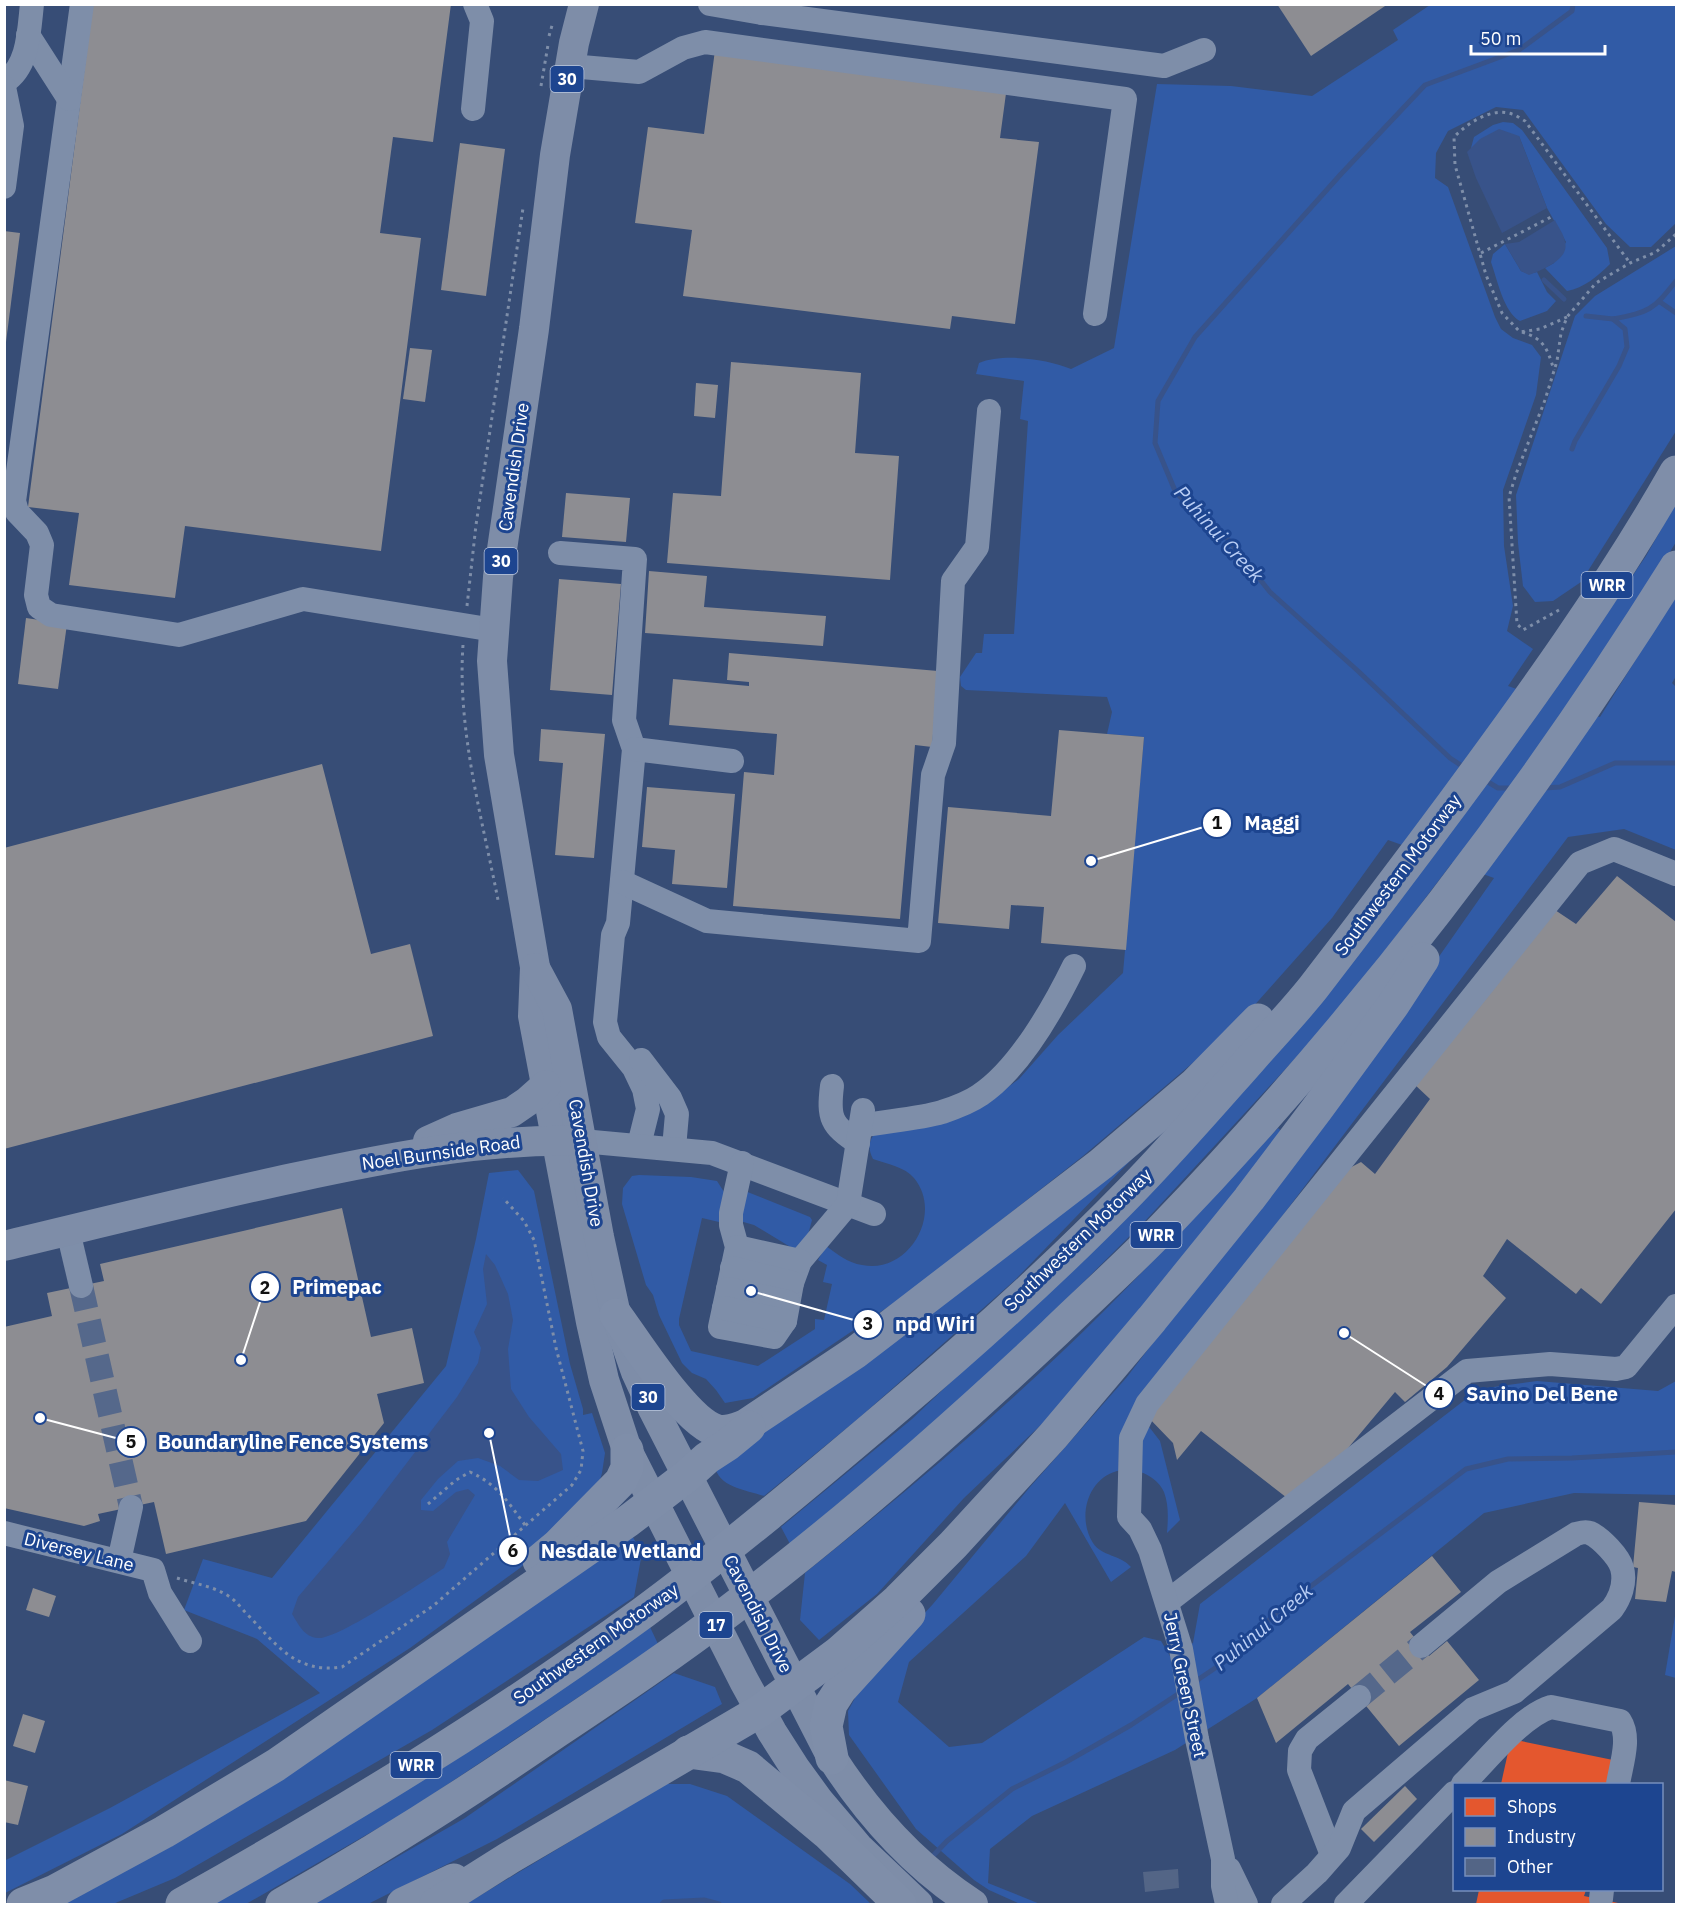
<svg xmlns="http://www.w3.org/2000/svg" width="1681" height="1909" viewBox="0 0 1681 1909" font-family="'IBM Plex Sans',sans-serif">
<rect width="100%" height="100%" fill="#374d76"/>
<g fill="#315ba6">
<path d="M1430 5H1676V223L1651 247H1630L1606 224 1523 110 1496 107 1448 131 1436 153 1435 178 1448 187 1495 317 1501 329 1513 338 1532 345 1541 357 1536 395 1503 490 1504 546 1513 606 1507 631 1533 649 1508 686 1548 700 1646 556 1676 503V542L1632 614 1568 707 1600 717 1676 595V676L1672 683 1676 687V850L1624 829 1568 837 1136 1410 1160 1441 1180 1520 1167 1533C1168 1520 1169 1505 1164 1492 1157 1476 1135 1466 1117 1471 1087 1479 1077 1518 1093 1543 1101 1556 1121 1555 1131 1567L1111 1582 1065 1503 1026 1556 909 1662 898 1702 949 1747 982 1743 1144 1637 1161 1641 1170 1656 1193 1643 1200 1604 1479 1389 1537 1381 1658 1391 1676 1381V1495L1574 1493 1484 1513 1257 1698 1175 1750 1032 1816 990 1849 988 1883 1040 1904H1020L989 1890 974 1880 916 1829 849 1735 848 1711 855 1698 854 1690 933 1604 1030 1487 1127 1377 1349 1085 1494 878 1452 863 1340 1010 1146 1220 1016 1349 918 1436 790 1544 781 1527 912 1419 975 1359 1433 856 1388 840 1332 918 1235 1027 1083 1156 907 1294 753 1398 725 1403 716 1390 706 1379 692 1373 682 1363 659 1315 653 1295 646 1285 622 1204 623 1188 632 1176 639 1175 691 1177 717 1181 726 1195 719 1222 702 1218 679 1319V1325L691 1351 758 1366 815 1329V1319L824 1320 832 1284 823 1282 827 1265 818 1260 826 1246C837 1254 848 1263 862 1265 908 1275 944 1214 914 1178 905 1167 887 1164 873 1159 868 1149 868 1141 876 1132L989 1101 1019 1079 1058 1035 1123 973 1144 737 1107 734 1112 712 1107 697 966 690 961 686 960 677 976 653H982L984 634H1014L1028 421 1020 419 1024 381 976 374 979 363C1003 353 1048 359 1071 369L1114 348 1157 84 1231 86 1312 96 1398 40 1393 30Z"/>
<path d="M1503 122 1513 123 1522 130 1607 248 1610 264C1598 276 1584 288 1567 291L1545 268 1554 263 1566 242 1547 208 1519 136 1471 148 1474 137 1493 125Z"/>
<path d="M1505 244 1521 271 1529 274 1537 272 1547 292 1556 301 1547 311 1520 321C1504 313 1497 279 1491 262L1493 254Z"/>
<polygon points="1676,246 1676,431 1581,582 1553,601 1535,602 1523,586 1518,543 1516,495 1575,316 1595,296"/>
<path d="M1186 1103 1015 1280 859 1418 764 1496C746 1490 717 1487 715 1465Z"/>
<path d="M1278 1128 1287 1136 1066 1401 964 1498 877 1594 819 1640 800 1620 805 1573C909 1490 1011 1404 1106 1309 1165 1250 1221 1188 1278 1128Z"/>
<polygon points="518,1170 534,1191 570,1364 583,1409 583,1415 592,1413 605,1453 602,1473 596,1494 520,1568 410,1648 122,1834 5,1893 4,1861 110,1808 320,1693 257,1639 184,1610 203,1559 272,1578 446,1366 476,1239 489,1173"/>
<polygon points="745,1191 810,1217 812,1220 808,1235 797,1251 754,1225 740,1221"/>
<polygon points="630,1532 642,1553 634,1597 432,1730 175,1878 113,1904 48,1904"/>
<polygon points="1676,1610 1676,1678 1665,1675"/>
<polygon points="650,1627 658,1644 406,1812 246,1904 213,1904 478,1746"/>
<polygon points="674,1673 715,1687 722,1704 497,1839 368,1904 315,1904 465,1818"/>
<polygon points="666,1784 690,1784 727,1796 850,1884 871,1904 466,1904"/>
</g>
<g fill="#38538a">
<polygon points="1499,129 1519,136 1547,208 1502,233 1476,178 1467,152 1480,139"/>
<path d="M1555 220C1558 227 1564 234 1565 242 1570 260 1541 270 1529 275L1521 271 1505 244 1519 242Z"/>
<path d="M486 1254 495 1265 508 1294 513 1320 508 1349 511 1389 529 1417 561 1454 563 1470 538 1481 519 1480 500 1466 478 1458 458 1461 438 1479 421 1500V1510L433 1511 456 1492 468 1489 475 1495 447 1542 450 1554 444 1568C424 1581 337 1640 318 1638 304 1637 299 1625 292 1614L298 1597 361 1523 457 1397 478 1363 481 1348 474 1332 487 1304 483 1269Z"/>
</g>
<g fill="#e4572e">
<polygon points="1511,1739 1613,1760 1608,1784 1501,1784"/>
<polygon points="1479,1890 1586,1890 1584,1896 1618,1903 1617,1904 1476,1904"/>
</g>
<g fill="#8d8d92">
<polygon points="93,4 451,4 433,142 393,137 380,233 421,238 381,551 185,526 175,598 69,585 79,513 28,507"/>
<polygon points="1277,4 1388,4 1311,56"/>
<polygon points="715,50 1007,86 1000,138 1039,142 1015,324 952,316 950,329 683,296 692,230 635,223 648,127 704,134"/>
<polygon points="460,143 505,149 486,296 441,290"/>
<polygon points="4,231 20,233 6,342 4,342"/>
<polygon points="410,348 432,350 425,402 403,399"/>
<polygon points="731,362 861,373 855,453 899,456 890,580 667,563 673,493 721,496"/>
<polygon points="696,383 718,385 715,418 694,416"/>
<polygon points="566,493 630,498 626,542 562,537"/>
<polygon points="649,571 707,576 704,607 826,616 823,646 645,633"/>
<polygon points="559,579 621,584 612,695 550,690"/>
<polygon points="26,618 67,624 58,689 18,684"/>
<polygon points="729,653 938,671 932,747 915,745 900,919 733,906 744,772 774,775 777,734 669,725 673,679 749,686 749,682 727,680"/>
<polygon points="541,729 605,734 594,858 555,855 563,763 539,761"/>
<polygon points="1059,730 1144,737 1126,950 1041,943 1044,907 1011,905 1009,929 938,923 948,807 1051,816"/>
<polygon points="322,764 371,954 410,944 433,1036 4,1149 4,848"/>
<polygon points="647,787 735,794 727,888 672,884 675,850 642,847"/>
<polygon points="1617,876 1676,922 1676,1209 1601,1304 1581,1288 1576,1294 1507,1239 1483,1276 1506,1298 1447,1367 1405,1402 1395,1392 1328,1472 1291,1501 1201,1431 1177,1460 1173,1443 1146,1415 1338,1174 1361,1162 1375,1174 1430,1099 1413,1083 1555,910 1576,924"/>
<polygon points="342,1208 371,1337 412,1328 424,1383 377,1394 384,1423 306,1521 166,1554 154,1502 98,1514 100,1521 84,1526 4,1508 4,1327 52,1316 47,1293 104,1281 100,1264"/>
<polygon points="1639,1502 1676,1505 1676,1572 1672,1571 1666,1602 1635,1599 1638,1568 1633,1567"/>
<polygon points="1432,1556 1461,1592 1410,1632 1429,1656 1447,1641 1479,1680 1399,1746 1348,1684 1276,1743 1257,1698"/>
<polygon points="33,1588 56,1596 49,1617 26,1610"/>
<polygon points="23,1714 45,1721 35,1753 13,1746"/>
<polygon points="4,1780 28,1786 18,1825 4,1822"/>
<polygon points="1405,1786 1417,1799 1374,1842 1361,1829"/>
</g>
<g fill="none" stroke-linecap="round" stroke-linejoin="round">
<g stroke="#38538a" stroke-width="5">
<polyline points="1544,280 1564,299"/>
<polyline points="1660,302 1676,313"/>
<path d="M1613 319C1650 312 1653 310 1676 281"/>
<polyline points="1572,449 1575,441 1619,366 1627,347 1625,329 1613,319 1586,316"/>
<polyline points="1465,768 1450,758 1358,671 1270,592 1226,537 1176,493 1155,443 1158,401 1195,337 1341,174 1425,85 1519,50 1572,11 1573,4"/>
<polyline points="1483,779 1498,788 1513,788"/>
<polyline points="1544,788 1560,787 1615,763 1676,763"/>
<polyline points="1193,1683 1230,1658 1278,1611 1466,1469 1508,1459 1572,1458 1676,1452"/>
<polyline points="930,1859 947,1841 1012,1789 1066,1762 1131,1725 1181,1692"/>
<polyline points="662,1904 664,1902 704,1900 719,1904"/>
</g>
</g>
<polygon fill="#536586" points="1178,1869 1179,1888 1145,1892 1143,1872"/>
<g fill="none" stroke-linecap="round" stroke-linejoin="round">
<g stroke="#55688b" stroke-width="24" stroke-dasharray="24 12" stroke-linecap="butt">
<polyline points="81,1286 131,1507"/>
<polyline points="1359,1697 1421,1646"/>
</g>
<g stroke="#7e8ea9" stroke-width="3" stroke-dasharray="3 4.5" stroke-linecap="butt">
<polyline points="549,36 553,22"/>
<polyline points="541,86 548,45"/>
<polyline points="1481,253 1553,216"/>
<path d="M1567 317 1540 329 1520 332 1502 313 1486 275 1455 165 1454 137C1468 123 1491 107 1512 114 1516 115 1521 119 1525 121L1630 263"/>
<path d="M1522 332C1544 339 1547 348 1554 370"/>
<polyline points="467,606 476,525 523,208"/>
<polyline points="1559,610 1523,630 1517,624 1509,497 1516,474 1545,400 1557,361 1561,333 1567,317 1596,283 1630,263 1656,252 1676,234"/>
<path d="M463 645C457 729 482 818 498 900"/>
<path d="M428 1504 456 1480 470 1472C497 1484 508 1502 525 1525"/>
<path d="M177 1578C195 1584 214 1586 230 1597 236 1601 241 1608 246 1613 276 1644 295 1674 342 1667L433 1606 572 1485 581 1470 583 1451 556 1348 534 1240 524 1221 503 1198"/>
</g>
<g stroke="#7e8ea9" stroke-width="24">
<polyline points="82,4 14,501 17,512 37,533 42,545 36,595 39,607 51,615 179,635 303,599 494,630"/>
<polyline points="710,4 762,13"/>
<polyline points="755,4 762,13 1164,66 1204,50"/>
<polyline points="28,35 69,99"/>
<polyline points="570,66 639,72 683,48 705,42 1125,99 1095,314"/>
<path d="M4 82C29 67 29 30 32 4"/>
<polyline points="4,87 12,126 4,187"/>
<polyline points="473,109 482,21 475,4"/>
<polyline points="560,553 635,559 624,720 634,749 618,923 613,935 605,1022 609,1037 634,1068 644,1089 648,1109 639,1145"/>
<polyline points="634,749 732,761"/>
<polyline points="622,882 707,921 919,941 933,775 944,743 953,581 977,547 989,411"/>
<polyline points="641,1060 670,1098 677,1114 674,1148"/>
<path d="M832 1086C828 1118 831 1125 858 1143"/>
<path d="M860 1126C886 1121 918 1119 942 1112 954 1108 970 1102 980 1095 1019 1069 1054 1007 1074 966"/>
<polyline points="582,1141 712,1153 874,1214"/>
<polyline points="742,1163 731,1213 731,1225 737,1247 720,1327 774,1337 785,1321 792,1283 800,1261 848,1204 863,1110"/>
<polyline points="68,1231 81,1286"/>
<polyline points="737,1247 800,1261"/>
<polyline points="732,1268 792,1283"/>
<polyline points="728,1289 788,1302"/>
<polyline points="724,1308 785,1321"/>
<polyline points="4,1533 153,1570 160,1593 190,1641"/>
<polyline points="119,1561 131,1507"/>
<polyline points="1167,1602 1467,1371 1550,1364 1616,1369 1626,1367 1676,1306"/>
<path d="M1463 1784C1486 1762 1521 1716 1551 1707L1620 1721C1631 1738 1621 1765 1618 1784"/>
<polyline points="1332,1855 1299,1770 1300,1751 1307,1739 1359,1697"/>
<polyline points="1229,1869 1246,1904"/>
<polyline points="1601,1899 1602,1890"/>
<polyline points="1227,1904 1223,1886 1223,1859 1197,1739 1181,1649 1150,1550 1140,1529 1129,1517 1131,1438 1147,1404 1580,863 1614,849 1676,874"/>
<path d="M1283 1904 1317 1873 1339 1848 1354 1811 1473 1709 1514 1692 1612 1609C1620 1598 1626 1583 1622 1568 1619 1557 1601 1538 1590 1533 1585 1531 1580 1533 1576 1534L1498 1582 1421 1646"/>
<polyline points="1346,1904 1454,1793"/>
</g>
<g stroke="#7e8da8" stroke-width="30">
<polyline points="584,4 574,43 555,155 534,329 498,577 492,661 499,755 535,967 533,1016 591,1322 604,1380 627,1450 744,1681 772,1732 795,1768 819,1801 858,1847 918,1904"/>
<path d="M535 968 557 1009 599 1237 616 1315 636 1372 653 1409 832 1758C868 1814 916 1867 973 1904"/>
<polyline points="428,1141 457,1128 512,1112 528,1101 546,1085"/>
<path d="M4 1246C100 1223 196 1199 293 1178 386 1158 480 1139 576 1141"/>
</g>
<g stroke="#7f8ea9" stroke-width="33">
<path d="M616 1315C636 1342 687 1424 718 1431 727 1433 736 1429 745 1426L856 1352 1101 1164 1195 1084 1258 1020"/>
<polyline points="539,1561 557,1546 621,1481 627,1468 627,1450"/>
<polyline points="688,1752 725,1757 748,1767 827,1833 900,1904"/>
<polyline points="832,1758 826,1726 831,1704 840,1690 909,1614"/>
<polyline points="23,1904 55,1891 164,1832 276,1765 628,1521 688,1475 707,1458 727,1445 749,1427"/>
<path d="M182 1904C340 1815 497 1720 644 1612 729 1549 810 1481 890 1413 973 1343 1054 1270 1130 1192 1172 1149 1211 1104 1250 1060 1271 1036 1293 1013 1313 988 1360 927 1407 865 1453 803 1532 696 1610 588 1676 472"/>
<path d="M282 1904C376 1851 467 1793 556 1732 616 1692 676 1652 733 1608 845 1523 951 1430 1053 1334 1088 1300 1125 1267 1159 1232 1354 1030 1527 805 1676 567"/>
<polyline points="403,1904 454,1880"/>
<polyline points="436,1904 509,1858 760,1711 838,1653 898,1600 953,1545 1053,1436 1152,1319 1249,1199 1317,1109 1393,1005 1423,959"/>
</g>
</g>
<g text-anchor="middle" stroke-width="6" stroke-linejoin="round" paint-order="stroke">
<g fill="#1d4590" stroke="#bbc7de" stroke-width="1.5">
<rect x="550.5" y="66" width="33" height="26" rx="4.5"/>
<rect x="484.5" y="548" width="33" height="26" rx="4.5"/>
<rect x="1581.5" y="572" width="51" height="26" rx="4.5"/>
<rect x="1130.5" y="1222" width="51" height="26" rx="4.5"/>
<rect x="631.5" y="1384" width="33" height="26" rx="4.5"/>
<rect x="699.5" y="1612" width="33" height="26" rx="4.5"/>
<rect x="390.5" y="1752" width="51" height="26" rx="4.5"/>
</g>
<g font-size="16" font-weight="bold" fill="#fff">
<text x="567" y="85">30</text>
<text x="501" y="567">30</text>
<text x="1607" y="591">WRR</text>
<text x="1156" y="1241">WRR</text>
<text x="648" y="1403">30</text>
<text x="716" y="1631">17</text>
<text x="416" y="1771">WRR</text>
</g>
<g font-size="18" fill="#fff" stroke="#1d4590">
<text transform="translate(514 467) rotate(-82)" y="6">Cavendish Drive</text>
<text transform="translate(1398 875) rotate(-53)" y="6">Southwestern Motorway</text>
<text transform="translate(441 1153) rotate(-8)" y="6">Noel Burnside Road</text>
<text transform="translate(586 1163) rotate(80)" y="6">Cavendish Drive</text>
<text transform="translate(1078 1240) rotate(-44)" y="6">Southwestern Motorway</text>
<text transform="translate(79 1552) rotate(14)" y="6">Diversey Lane</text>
<text transform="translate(758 1614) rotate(63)" y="6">Cavendish Drive</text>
<text transform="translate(596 1644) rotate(-35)" y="6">Southwestern Motorway</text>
<text transform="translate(1185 1685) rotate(78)" y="6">Jerry Green Street</text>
</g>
<g font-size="20" font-style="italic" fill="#b9cef5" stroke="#1d4590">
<text transform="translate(1219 534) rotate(48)" y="7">Puhinui Creek</text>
<text transform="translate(1263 1627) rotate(-40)" y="7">Puhinui Creek</text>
</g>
</g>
<path fill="none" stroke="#fff" stroke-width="2" d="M1091 861L1217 823M241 1360L265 1287M751 1291L868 1324M1344 1333L1439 1394M40 1418L131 1442M489 1433L513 1551"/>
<g fill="#fff" stroke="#1d4590" stroke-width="2">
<circle cx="1091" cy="861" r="6"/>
<circle cx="241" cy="1360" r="6"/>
<circle cx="751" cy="1291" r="6"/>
<circle cx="1344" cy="1333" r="6"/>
<circle cx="40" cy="1418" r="6"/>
<circle cx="489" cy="1433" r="6"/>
<circle cx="1217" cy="823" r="15"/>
<circle cx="265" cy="1287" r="15"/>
<circle cx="868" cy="1324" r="15"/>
<circle cx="1439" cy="1394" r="15"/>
<circle cx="131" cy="1442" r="15"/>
<circle cx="513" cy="1551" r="15"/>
</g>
<g font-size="18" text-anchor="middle" font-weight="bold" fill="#111">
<text x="1217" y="829">1</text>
<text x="265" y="1294">2</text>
<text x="868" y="1330">3</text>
<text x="1439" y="1400">4</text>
<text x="131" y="1448">5</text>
<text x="513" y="1557">6</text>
</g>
<g font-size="20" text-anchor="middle" font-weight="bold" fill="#fff" stroke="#1d4590" stroke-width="6" stroke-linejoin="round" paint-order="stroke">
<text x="1272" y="830">Maggi</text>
<text x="337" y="1294">Primepac</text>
<text x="935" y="1331">npd Wiri</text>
<text x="1542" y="1401">Savino Del Bene</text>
<text x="293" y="1449">Boundaryline Fence Systems</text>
<text x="621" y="1558">Nesdale Wetland</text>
</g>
<rect width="1681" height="1909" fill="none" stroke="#ffffff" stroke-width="12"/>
<rect x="1453" y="1783" width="210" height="108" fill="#1d4590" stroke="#778fbc" stroke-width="1.5"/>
<rect x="1465" y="1798" width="30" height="18" fill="#e4572e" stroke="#778fbc" stroke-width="1.5"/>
<text x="1507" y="1813" font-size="18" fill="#ffffff">Shops</text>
<rect x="1465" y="1828" width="30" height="18" fill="#8d8d92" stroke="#778fbc" stroke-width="1.5"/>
<text x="1507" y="1843" font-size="18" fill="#ffffff">Industry</text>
<rect x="1465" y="1858" width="30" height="18" fill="#536586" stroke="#778fbc" stroke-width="1.5"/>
<text x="1507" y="1873" font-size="18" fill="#ffffff">Other</text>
<path d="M1471 45v9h134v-9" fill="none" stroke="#ffffff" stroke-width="3"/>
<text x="1480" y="45" font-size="18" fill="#ffffff" stroke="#1d4590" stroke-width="4.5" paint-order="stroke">50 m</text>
</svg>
